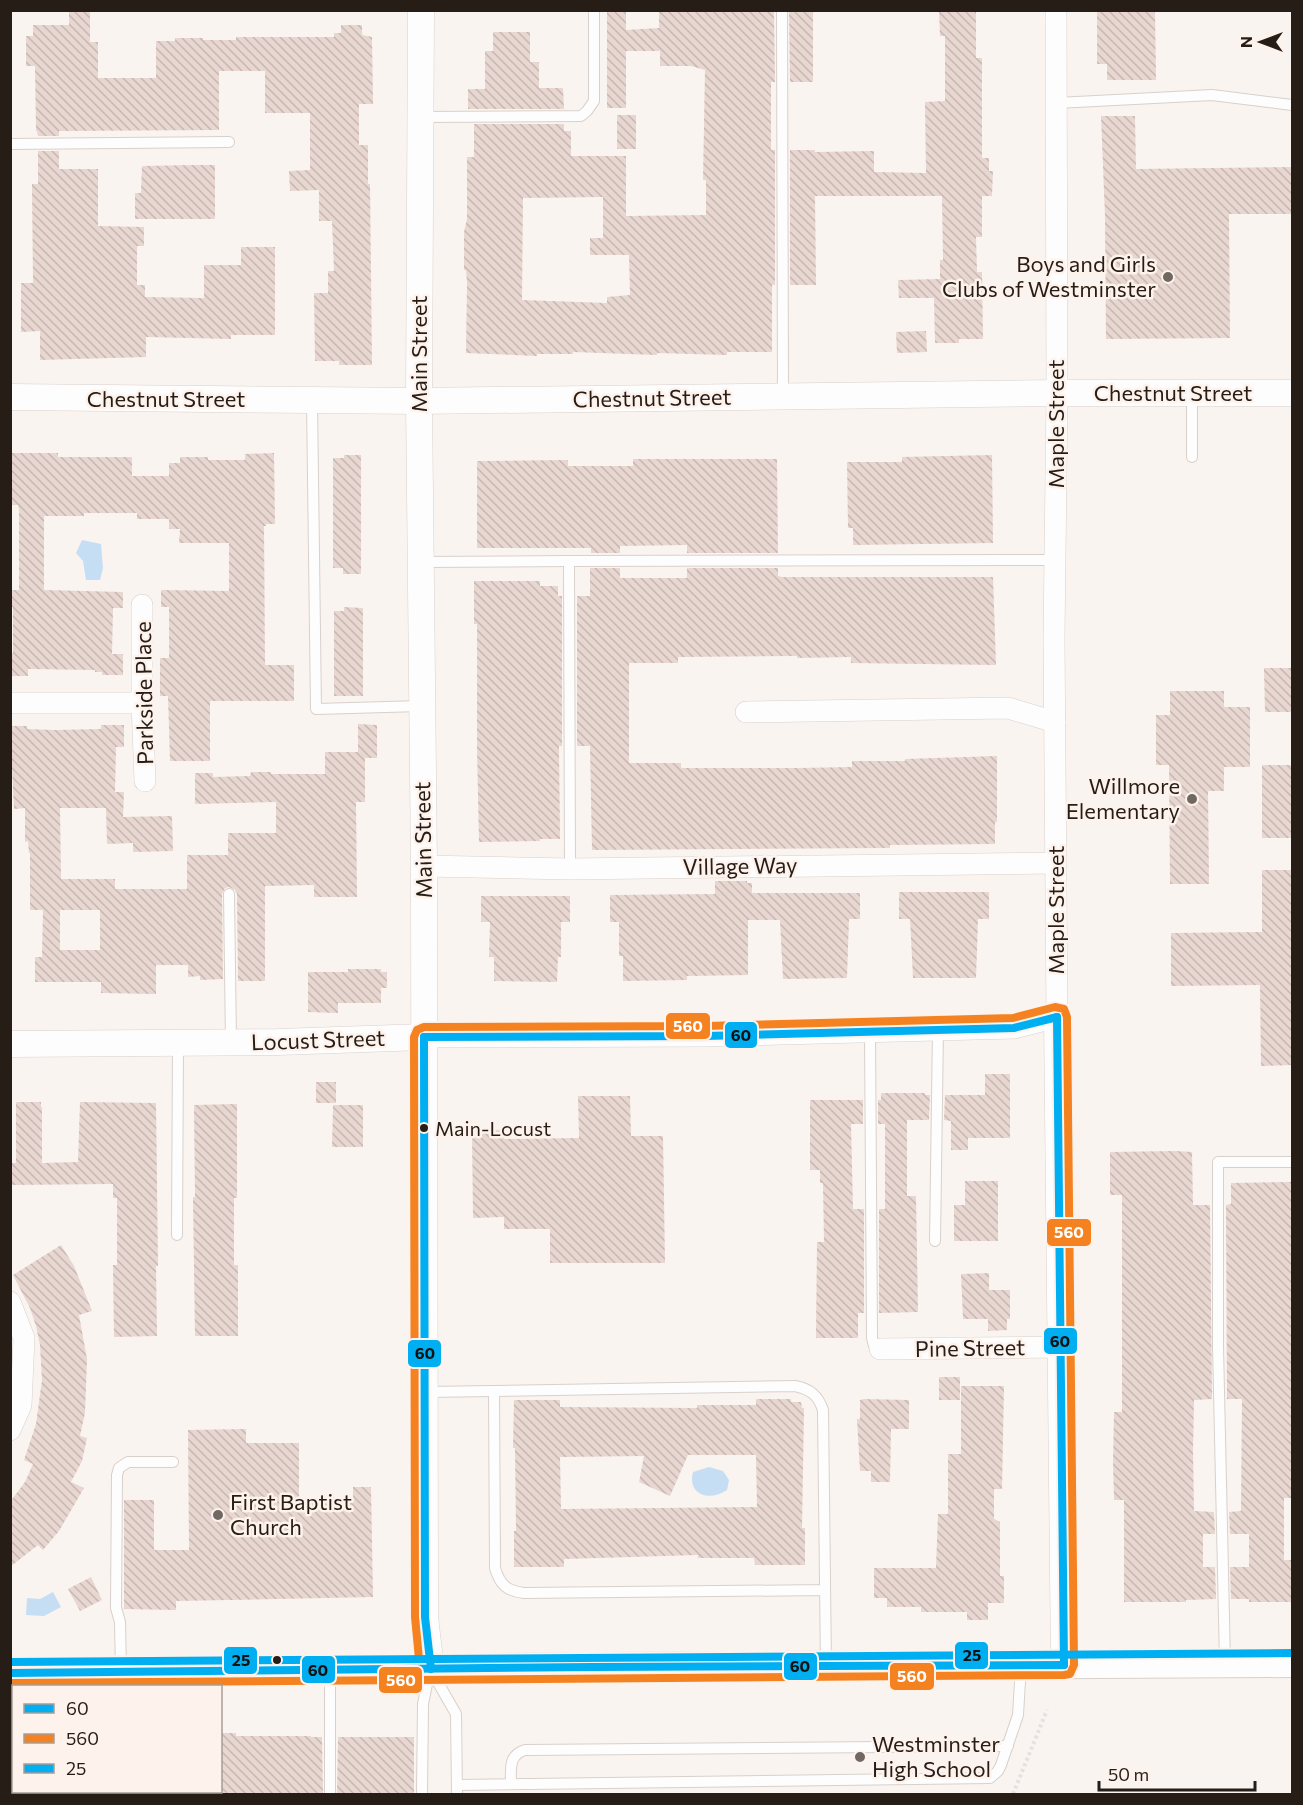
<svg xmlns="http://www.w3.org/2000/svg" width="1303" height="1805" viewBox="0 0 1303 1805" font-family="Commissioner,sans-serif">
<defs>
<pattern id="building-back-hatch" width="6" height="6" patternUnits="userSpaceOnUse" patternTransform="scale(1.5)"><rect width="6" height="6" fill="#e8d6d0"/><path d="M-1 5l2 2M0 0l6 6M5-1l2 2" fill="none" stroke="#c7b7b2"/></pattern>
</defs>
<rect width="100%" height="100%" fill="#faf4f0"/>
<g fill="#c6def4">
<polygon points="82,540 101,544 103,568 100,580 86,580 83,561 76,553"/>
<path d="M709 1467 723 1471 729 1480 727 1490C710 1502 687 1495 693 1472Z"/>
<polygon points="53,1592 61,1607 44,1616 26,1615 27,1598 40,1599"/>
</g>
<g fill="url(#building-back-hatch)" fill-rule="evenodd">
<polygon points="69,10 90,10 90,42 98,42 98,78 156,78 156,41 175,41 175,38 203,38 203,40 236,40 236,37 334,37 334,33 341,33 341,25 362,25 362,35 372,37 373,104 359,104 359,145 368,145 368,184 370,184 372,365 339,365 339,361 315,361 314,293 328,293 328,271 334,271 332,221 319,221 319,190 290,191 289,171 310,170 310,113 265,113 265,71 219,71 219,130 59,131 59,136 38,136 37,131 36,131 35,66 26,66 26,36 33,36 33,25 69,25"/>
<path d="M774 10 775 82H771V150H775V285H772V352H727V355L657 353V355L573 352V354H537V356L466 353 467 283 466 270H464V232L467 219V157H474V124H564V131H571V156H626V216L706 215V180H703L705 70 691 66H660V51H626V108H607V11H626V30L659 28V11ZM603 197V238H590V255H629L630 295 607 297V303L522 300 523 198Z"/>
<polygon points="789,10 813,10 813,82 790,82"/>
<polygon points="939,10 976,10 976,58 982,58 982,158 989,158 989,171 993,171 992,196 982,196 982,237 976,237 977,272 982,272 983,339 959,339 959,343 935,343 934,298 899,298 898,280 940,279 940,260 943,260 942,196 815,196 816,285 790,285 790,150 815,150 815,152 874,151 874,172 926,173 925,102 945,101 945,36 940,36"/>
<polygon points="1097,10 1155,10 1156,80 1107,80 1107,64 1097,64"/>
<polygon points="493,32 530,32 530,62 539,62 539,88 563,88 564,109 468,109 468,89 485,89 485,51 493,51"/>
<rect x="617" y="115" width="19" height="34"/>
<polygon points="1101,116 1135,116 1136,169 1293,167 1293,214 1229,214 1230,338 1106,339 1105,216"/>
<polygon points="38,151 59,151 59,169 98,169 98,226 144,227 144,246 137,246 137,285 145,285 145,297 204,298 204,265 241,265 241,247 275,247 275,335 231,335 231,339 146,337 146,357 40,360 40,331 21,332 21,283 33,283 32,184 38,184"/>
<polygon points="195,165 215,165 215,219 135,219 135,193 141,193 142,166"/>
<polygon points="926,331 927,352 897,353 896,332"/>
<polygon points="10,453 58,453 58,457 132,457 132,476 169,476 169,463 180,463 180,457 208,457 208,460 245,460 245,454 274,453 275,524 266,524 266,526 264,526 265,665 294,665 294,701 210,701 210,761 170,761 168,696 160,696 160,658 169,658 169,607 161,607 161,590 229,591 229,543 179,543 180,529 169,529 169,519 137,519 137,513 84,513 84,516 44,516 44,590 123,592 123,608 113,608 112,654 123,654 123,675 102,675 102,672 95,672 95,670 28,669 28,676 10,676 10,653 13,653 13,607 10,607 10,590 19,590 19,510 18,505 10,505"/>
<polygon points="344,455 361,455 361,574 343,574 343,568 333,568 333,458 344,458"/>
<polygon points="992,455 993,543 853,545 853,528 848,528 847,462 902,462 902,457"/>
<polygon points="633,459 777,459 778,553 687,553 687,545 620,546 620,553 591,553 591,548 477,548 477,461 568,460 568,466 633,466"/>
<polygon points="590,568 620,568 620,578 687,578 687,568 778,568 778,576 782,577 993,577 996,665 851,663 851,657 797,658 797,656 678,657 678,663 629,663 629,763 681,763 681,768 798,768 852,767 852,761 905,761 905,759 997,756 997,822 995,822 995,844 890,845 890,848 592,850 590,746 577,746 577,596 590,596"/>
<polygon points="474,581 540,581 540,586 558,586 558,596 562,596 562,746 559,746 560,839 540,839 540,841 479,842 477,747 477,624 474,624"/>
<polygon points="344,607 363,608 363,696 334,696 334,611 344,611"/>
<polygon points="1264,668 1293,668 1293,712 1265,712"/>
<polygon points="1170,691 1224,691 1224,707 1250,707 1250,767 1224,767 1224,791 1208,791 1209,884 1170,884 1169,765 1156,765 1156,715 1170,715"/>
<path d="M358 724 377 725V758H365V802H356L357 897H314V885L265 886V981H238L237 894 235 890 229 887 225 888 222 894 223 979 200 980V976L188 977V965H156V994L101 993V982H35V957H42L43 910H30V853H29L28 841 25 842V808L14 809 10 726H27V729L55 730 101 729V725H124V747H116L115 792H124L123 817 172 816 173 851 133 852V843L107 844 106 808H60L61 879H115V889H187V855H228V833H276V802L195 804V773H213V777L250 776 251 772H271V774H325V752H358ZM60 910H100V950H60Z"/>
<rect x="1262" y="765" width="31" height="73"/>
<polygon points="1262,870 1293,870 1293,1065 1261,1066 1260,985 1171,986 1171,933 1262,932"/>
<polygon points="715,881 747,881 747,883 752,883 752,893 860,893 860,919 849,919 847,978 783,979 780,920 748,920 748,975 687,976 687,980 623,981 623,956 619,956 619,922 610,922 610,895 715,894"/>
<polygon points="899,892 989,892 989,919 978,919 976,978 913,978 910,919 899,919"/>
<polygon points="481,896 570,896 570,922 561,922 561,957 558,957 557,982 494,981 494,957 489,957 490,922 481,922"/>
<polygon points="348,969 381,969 381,972 387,972 387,988 381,988 381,1003 338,1003 338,1013 308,1012 308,972 348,972"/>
<polygon points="985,1074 1010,1074 1010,1138 968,1138 968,1150 951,1150 951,1121 944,1120 945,1095 985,1095"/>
<rect x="316" y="1082" width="20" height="21"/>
<polygon points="881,1093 925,1093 925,1095 930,1095 929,1120 907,1120 907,1196 916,1196 918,1312 879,1313 879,1209 885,1209 885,1124 878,1124 878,1100 881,1100"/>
<polygon points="578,1096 630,1096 631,1136 663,1136 665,1263 550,1263 550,1229 504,1229 504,1217 473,1218 472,1130 504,1130 504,1139 579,1138"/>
<polygon points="810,1100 863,1100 863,1124 851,1124 853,1209 864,1209 864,1313 858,1313 858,1338 816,1338 817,1242 824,1242 823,1183 820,1183 820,1170 810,1170"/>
<polygon points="16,1102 41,1102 41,1107 42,1107 42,1163 78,1162 80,1102 156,1103 158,1266 156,1266 157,1336 114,1337 113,1265 117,1265 117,1198 113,1198 113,1184 10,1185 10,1163 16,1163"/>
<polygon points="237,1104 237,1198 234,1198 234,1265 238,1265 238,1336 195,1336 193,1197 195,1197 194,1105"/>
<polygon points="333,1105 363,1105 363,1147 332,1147"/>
<polygon points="1176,1151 1192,1152 1193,1205 1210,1205 1212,1399 1194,1400 1193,1450 1194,1511 1214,1512 1215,1534 1203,1534 1203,1567 1215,1567 1216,1599 1186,1600 1186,1602 1124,1602 1124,1500 1114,1500 1113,1462 1114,1412 1122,1412 1122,1195 1110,1195 1110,1152"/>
<polygon points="965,1181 998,1181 998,1241 954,1241 954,1205 965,1205"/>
<polygon points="1293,1182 1293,1498 1284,1498 1284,1560 1293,1560 1293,1602 1249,1602 1249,1599 1231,1599 1230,1567 1249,1567 1249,1534 1230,1534 1229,1512 1241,1511 1242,1399 1227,1399 1226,1205 1231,1204 1231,1183"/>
<polygon points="61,1245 74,1266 92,1311 79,1315 87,1359 85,1413 80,1436 87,1438 82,1461 71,1482 84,1488 59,1531 43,1550 38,1545 10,1567 10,1502 25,1482 33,1464 24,1460 36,1424 42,1380 40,1345 36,1326 30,1308 13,1275"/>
<polygon points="989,1273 989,1290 1010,1290 1010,1319 1007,1319 1007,1330 988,1331 988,1319 963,1319 961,1274"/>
<rect x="939" y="1377" width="21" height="23"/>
<polygon points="961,1386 1004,1386 1002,1489 994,1489 994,1519 1000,1522 1000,1576 1004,1576 1004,1603 988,1603 988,1620 967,1620 967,1612 921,1612 921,1607 887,1607 887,1598 874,1598 874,1568 936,1568 938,1514 948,1514 948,1454 961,1454"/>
<path d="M756 1399H791V1402H801L802 1408H804L802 1528H805V1565H755L754 1558H698V1555L564 1559V1567H514V1531H516L515 1448H513L514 1400H560V1407L697 1408V1405H756ZM688 1455H756L757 1507 561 1509 560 1457 644 1456 639 1482 670 1496Z"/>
<polygon points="864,1399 909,1400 909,1429 891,1429 890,1482 871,1482 871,1471 860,1471 857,1419 860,1419 860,1400"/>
<polygon points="246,1429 246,1443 299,1443 299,1498 353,1497 353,1487 371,1487 373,1597 176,1601 176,1610 124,1609 124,1500 154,1500 154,1550 189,1550 188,1430"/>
<polygon points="91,1577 102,1600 80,1611 68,1589"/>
<polygon points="220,1733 236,1733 236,1736 311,1736 311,1737 322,1737 323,1794 220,1794"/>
<polygon points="338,1737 414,1737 414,1794 337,1794"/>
</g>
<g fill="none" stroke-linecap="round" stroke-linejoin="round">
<g stroke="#d8d0cb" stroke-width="12">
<g id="service">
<polyline points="782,10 783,396"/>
<polyline points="1057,103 1212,95 1292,105"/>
<polyline points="421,117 581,116 587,111 594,101 594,10"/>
<polyline points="10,144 229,142"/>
<polyline points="1192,393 1192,457"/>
<polyline points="312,400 316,709 421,706"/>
<polyline points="420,562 569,561"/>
<polyline points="570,869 569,561 1055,560"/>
<polyline points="229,894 231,1042"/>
<polyline points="870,1031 872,1338 874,1346 880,1349"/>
<polyline points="177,1235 178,1043"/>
<polyline points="935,1241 938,1029"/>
<polyline points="425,1392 494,1391"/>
<path d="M825 1590 524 1593C507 1591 500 1585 495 1568L494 1391 795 1386C810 1389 818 1395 823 1410L826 1666"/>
<polyline points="1225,1663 1218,1346 1218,1162 1292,1162"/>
<polyline points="330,1670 330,1794"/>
<polyline points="121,1672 120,1622 116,1608 117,1475 119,1468 128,1462 173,1462"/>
<polyline points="432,1672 456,1714 457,1794"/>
<path d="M511 1784C511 1770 508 1755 525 1750L1008 1746"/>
<polyline points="457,1785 990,1778 998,1771 1001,1765 1018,1715 1021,1665"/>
<polyline points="422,1794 423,1704 430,1669"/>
</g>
</g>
<g stroke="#d8d0cb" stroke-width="22">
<g id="minor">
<polyline points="142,605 142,703 145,781"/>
<polyline points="10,703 142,703"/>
<polyline points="746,712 1008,708 1055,722"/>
<polyline points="424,866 570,869 1056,863"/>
<polyline points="424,1037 705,1036 1014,1028 1057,1017 1054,638 1057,393 1056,10"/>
<polyline points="10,1302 24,1338 21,1405 10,1430"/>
<polyline points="880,1349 1060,1347"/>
<polyline points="120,1792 120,1794"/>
<polyline points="145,1794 145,1792"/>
</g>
</g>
<g stroke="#d8d0cb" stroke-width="27">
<g id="tertiary">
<polyline points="421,10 419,401 424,866 425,1617 431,1669"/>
<polyline points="10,397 419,401 1057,393 1292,393"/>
<polyline points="1057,1017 1064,1665"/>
<polyline points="10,1044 278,1042 424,1037"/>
</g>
</g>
<g stroke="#d8d0cb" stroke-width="30">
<polyline id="secondary" points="10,1673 593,1667 1292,1663"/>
</g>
<polyline stroke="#e4e1e0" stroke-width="4" stroke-dasharray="3 3" stroke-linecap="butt" points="1013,1794 1047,1710"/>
<use href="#service" stroke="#fefdfd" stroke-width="10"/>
<use href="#minor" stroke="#fefdfd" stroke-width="21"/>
<use href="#tertiary" stroke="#fefdfd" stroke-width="26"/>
<use href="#secondary" stroke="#fefdfd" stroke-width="28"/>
<g stroke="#fef3ec" stroke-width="12">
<g id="bus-1">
<polyline points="1057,1017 1064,1665"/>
<polyline points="424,1037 705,1036 1014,1028 1057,1017"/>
<polyline points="424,1037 425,1617 431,1669"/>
<polyline points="10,1673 593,1667 1064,1665"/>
</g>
</g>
<g stroke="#fef3ec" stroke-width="12">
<polyline id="bus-2" points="10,1683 1064,1675 1070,1674 1074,1665 1067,1017 1064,1009 1055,1007 1013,1018 705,1026 424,1027 417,1030 414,1037 415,1617 419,1659"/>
</g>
<g stroke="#fef3ec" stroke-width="12">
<polyline id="bus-3" points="10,1662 1292,1653"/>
</g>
<use href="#bus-1" stroke="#00aff2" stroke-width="8"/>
<use href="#bus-2" stroke="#f48221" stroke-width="8"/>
<use href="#bus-3" stroke="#00aff2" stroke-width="8"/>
</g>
<g fill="#716863" stroke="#fef3ec" stroke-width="2">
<circle cx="1168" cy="277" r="6"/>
<circle cx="1192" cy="799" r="6"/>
<circle cx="218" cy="1515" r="6"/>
<circle cx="860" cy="1757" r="6"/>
</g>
<g fill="#271d17" stroke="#fef3ec" stroke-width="2">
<circle cx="424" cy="1128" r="5"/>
<circle cx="277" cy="1660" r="5"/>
</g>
<g text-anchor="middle" stroke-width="5" stroke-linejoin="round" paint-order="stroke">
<g font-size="20" fill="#271d17" stroke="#fef3ec" text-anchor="start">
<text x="435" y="1136">Main-Locust</text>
</g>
<g font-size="22" fill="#271d17" stroke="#fef3ec" text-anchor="end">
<text x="1156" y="272">Boys and Girls<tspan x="1156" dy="25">Clubs of Westminster</tspan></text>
<text x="1180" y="794">Willmore<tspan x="1180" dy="25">Elementary</tspan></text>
<text x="230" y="1510" text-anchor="start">First Baptist<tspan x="230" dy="25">Church</tspan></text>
<text x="872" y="1752" text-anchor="start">Westminster<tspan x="872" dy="25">High School</tspan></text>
</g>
<g font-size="22" fill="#271d17" stroke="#fef3ec">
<text transform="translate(419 354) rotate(-90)" y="8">Main Street</text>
<text x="1173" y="401">Chestnut Street</text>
<text transform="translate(652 398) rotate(-1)" y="8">Chestnut Street</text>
<text x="166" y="407">Chestnut Street</text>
<text transform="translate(1056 424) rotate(-90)" y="8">Maple Street</text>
<text transform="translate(144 693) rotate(-91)" y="8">Parkside Place</text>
<text transform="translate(423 840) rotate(-91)" y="8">Main Street</text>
<text transform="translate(740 866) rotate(-1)" y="8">Village Way</text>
<text transform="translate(1056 910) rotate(-90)" y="8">Maple Street</text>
<text transform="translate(318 1040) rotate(-2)" y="8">Locust Street</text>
<text transform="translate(970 1348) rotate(-1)" y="8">Pine Street</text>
</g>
</g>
<g stroke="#fef3ec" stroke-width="2">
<rect x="665" y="1012" width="46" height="28" rx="6" fill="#f48221"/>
<rect x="724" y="1021" width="34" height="28" rx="6" fill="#00aff2"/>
<rect x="1046" y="1218" width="46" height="29" rx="6" fill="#f48221"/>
<rect x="1043" y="1327" width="35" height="28" rx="6" fill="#00aff2"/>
<rect x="407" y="1339" width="35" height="29" rx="6" fill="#00aff2"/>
<rect x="954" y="1641" width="35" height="29" rx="6" fill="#00aff2"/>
<rect x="223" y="1646" width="35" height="29" rx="6" fill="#00aff2"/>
<rect x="783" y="1652" width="35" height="29" rx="6" fill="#00aff2"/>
<rect x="301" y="1655" width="35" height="29" rx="6" fill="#00aff2"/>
<rect x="889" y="1662" width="46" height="29" rx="6" fill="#f48221"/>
<rect x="378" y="1666" width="45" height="28" rx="6" fill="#f48221"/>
</g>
<g font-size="16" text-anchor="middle" font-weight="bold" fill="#fff">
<text x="688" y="1032">560</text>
<text x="1069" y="1238">560</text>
<text x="912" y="1682">560</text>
<text x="401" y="1686">560</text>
</g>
<g font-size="16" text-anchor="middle" font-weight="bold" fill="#111">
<text x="741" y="1041">60</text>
<text x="1060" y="1347">60</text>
<text x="425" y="1359">60</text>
<text x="972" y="1661">25</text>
<text x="241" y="1666">25</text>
<text x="800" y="1672">60</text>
<text x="318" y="1676">60</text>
</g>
<rect width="1303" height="1805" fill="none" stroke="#271d17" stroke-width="24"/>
<rect x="12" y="1685" width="210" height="108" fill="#fef3ec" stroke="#a89d97" stroke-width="1.5"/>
<rect x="24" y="1704" width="30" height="9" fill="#00aff2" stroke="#a89d97" stroke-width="1.5"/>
<text x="66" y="1715" font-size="18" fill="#271d17">60</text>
<rect x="24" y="1734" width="30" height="9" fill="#f48221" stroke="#a89d97" stroke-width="1.5"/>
<text x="66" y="1745" font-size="18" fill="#271d17">560</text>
<rect x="24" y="1764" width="30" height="9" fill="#00aff2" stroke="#a89d97" stroke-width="1.5"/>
<text x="66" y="1775" font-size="18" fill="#271d17">25</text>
<g transform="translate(1261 42) rotate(270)" stroke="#fef3ec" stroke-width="4.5" paint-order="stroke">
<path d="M0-4.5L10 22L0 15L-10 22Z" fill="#271d17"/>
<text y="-9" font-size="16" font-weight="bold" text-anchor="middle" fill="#271d17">N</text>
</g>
<path d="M1099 1781v9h156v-9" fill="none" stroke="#271d17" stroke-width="3"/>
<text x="1108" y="1781" font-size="18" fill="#271d17" stroke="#fef3ec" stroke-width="4.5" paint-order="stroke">50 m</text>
</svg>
